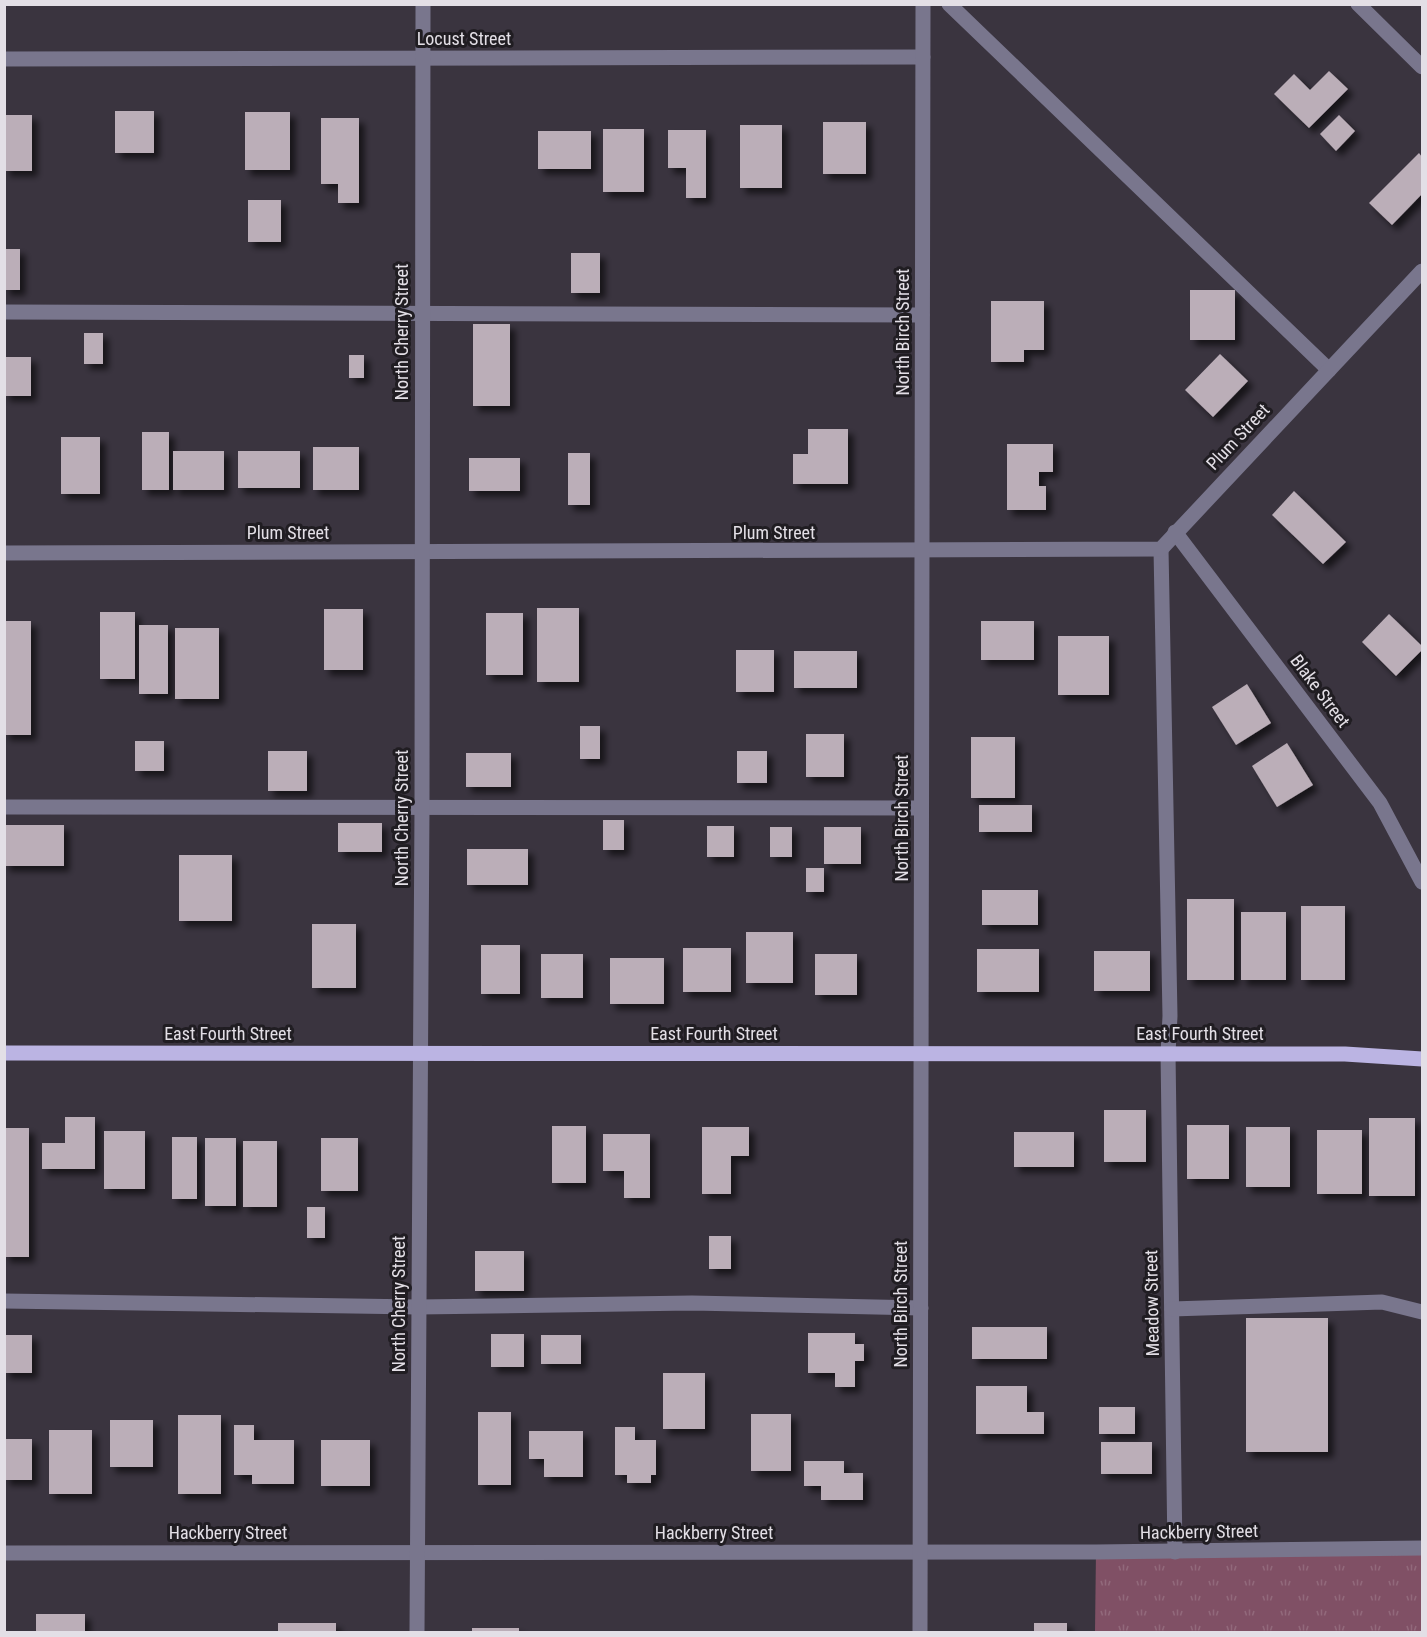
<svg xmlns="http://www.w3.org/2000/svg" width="1427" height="1637" viewBox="0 0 1427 1637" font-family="'Roboto Condensed',sans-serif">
<defs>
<pattern id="grass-tufts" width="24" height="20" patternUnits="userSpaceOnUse" patternTransform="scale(1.5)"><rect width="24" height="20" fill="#805065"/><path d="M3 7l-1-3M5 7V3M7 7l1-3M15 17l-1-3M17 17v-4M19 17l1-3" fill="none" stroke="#92697b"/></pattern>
<filter id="shadow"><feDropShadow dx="5.5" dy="5.5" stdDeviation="3" flood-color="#0009"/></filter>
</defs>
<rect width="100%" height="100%" fill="#3a343f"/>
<polygon fill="url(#grass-tufts)" points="1422,1548 1422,1632 1095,1632 1096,1552"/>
<g fill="#bbaeb8" filter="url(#shadow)">
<polygon points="1329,71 1348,89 1309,128 1274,94 1294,74 1310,90"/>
<rect x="115" y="111" width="39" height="42"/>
<rect x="245" y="112" width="45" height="58"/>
<rect x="4" y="115" width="28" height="56"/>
<polygon points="1339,115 1355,131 1336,151 1320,134"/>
<polygon points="321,118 359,118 359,203 338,203 338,184 321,184"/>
<rect x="823" y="122" width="43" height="52"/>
<rect x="740" y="125" width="42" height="63"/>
<rect x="603" y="129" width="41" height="63"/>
<polygon points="668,130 706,130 706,198 686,198 686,168 668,168"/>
<rect x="538" y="131" width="53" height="38"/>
<polygon points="1419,153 1422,157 1422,194 1392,225 1369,203"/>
<rect x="248" y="200" width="33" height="42"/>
<rect x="4" y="249" width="16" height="41"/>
<rect x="571" y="253" width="29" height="40"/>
<rect x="1190" y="290" width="45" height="50"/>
<polygon points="991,301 1044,301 1044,350 1024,350 1024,362 991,362"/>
<rect x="473" y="324" width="37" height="82"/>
<rect x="84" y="333" width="19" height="31"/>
<polygon points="1220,354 1248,381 1213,417 1185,390"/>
<rect x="349" y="355" width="15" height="23"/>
<rect x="4" y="357" width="27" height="39"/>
<polygon points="808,429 848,429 848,484 793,484 793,454 808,454"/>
<rect x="142" y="432" width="27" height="58"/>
<rect x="61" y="437" width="39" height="57"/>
<polygon points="1007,444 1053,444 1053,472 1039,472 1039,486 1046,486 1046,510 1007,510"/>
<rect x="313" y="447" width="46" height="43"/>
<rect x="173" y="451" width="51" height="39"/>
<rect x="238" y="451" width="62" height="37"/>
<rect x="568" y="453" width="22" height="52"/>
<rect x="469" y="458" width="51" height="33"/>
<polygon points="1294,491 1346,542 1323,564 1272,515"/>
<rect x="537" y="608" width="42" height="74"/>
<rect x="324" y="609" width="39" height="61"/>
<rect x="100" y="612" width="35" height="67"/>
<rect x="486" y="613" width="37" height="62"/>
<polygon points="1389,614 1422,646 1422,650 1396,676 1362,642"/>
<rect x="4" y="621" width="27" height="114"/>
<rect x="981" y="621" width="53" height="39"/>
<rect x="139" y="625" width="29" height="69"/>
<rect x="175" y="628" width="44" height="71"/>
<rect x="1058" y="636" width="51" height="59"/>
<rect x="736" y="650" width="38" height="42"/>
<rect x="794" y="651" width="63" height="37"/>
<polygon points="1247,684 1271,723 1236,745 1212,707"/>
<rect x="580" y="726" width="20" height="33"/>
<rect x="806" y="734" width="38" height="43"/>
<rect x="971" y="737" width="44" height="61"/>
<rect x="135" y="741" width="29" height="30"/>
<polygon points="1287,743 1313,785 1277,807 1252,766"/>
<rect x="268" y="751" width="39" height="40"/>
<rect x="737" y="751" width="30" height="32"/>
<rect x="466" y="753" width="45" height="34"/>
<rect x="979" y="805" width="53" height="27"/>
<rect x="603" y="820" width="21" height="30"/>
<rect x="338" y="823" width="44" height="29"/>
<rect x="4" y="825" width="60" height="41"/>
<rect x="707" y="826" width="27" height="31"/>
<rect x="770" y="827" width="22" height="30"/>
<rect x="824" y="827" width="37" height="37"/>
<rect x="467" y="849" width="61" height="36"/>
<rect x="179" y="855" width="53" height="66"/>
<rect x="806" y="868" width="18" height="24"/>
<rect x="982" y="890" width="56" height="35"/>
<rect x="1187" y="899" width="47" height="81"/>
<rect x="1301" y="906" width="44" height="74"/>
<rect x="1241" y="912" width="45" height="68"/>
<rect x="312" y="924" width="44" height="64"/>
<rect x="746" y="932" width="47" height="51"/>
<rect x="481" y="945" width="39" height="49"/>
<rect x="683" y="948" width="48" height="44"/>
<rect x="977" y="949" width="62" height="43"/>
<rect x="1094" y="951" width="56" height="40"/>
<rect x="541" y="954" width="42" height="44"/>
<rect x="815" y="954" width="42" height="41"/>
<rect x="610" y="958" width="54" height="46"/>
<rect x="1104" y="1110" width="42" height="52"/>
<polygon points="65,1117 95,1117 95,1169 42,1169 42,1143 65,1143"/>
<rect x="1369" y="1118" width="46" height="78"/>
<rect x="1187" y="1125" width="42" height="54"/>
<rect x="552" y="1126" width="34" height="57"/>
<polygon points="702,1127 749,1127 749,1156 731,1156 731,1194 702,1194"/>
<rect x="1246" y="1127" width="44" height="60"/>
<rect x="4" y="1128" width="25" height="129"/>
<rect x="1317" y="1130" width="45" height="64"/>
<rect x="104" y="1131" width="41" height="58"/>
<rect x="1014" y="1132" width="60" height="35"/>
<polygon points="603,1134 650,1134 650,1198 624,1198 624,1171 603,1171"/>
<rect x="172" y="1137" width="25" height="62"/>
<rect x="205" y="1138" width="31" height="68"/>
<rect x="321" y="1138" width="37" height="53"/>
<rect x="243" y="1141" width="34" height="66"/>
<rect x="307" y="1207" width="18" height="31"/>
<rect x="709" y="1236" width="22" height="33"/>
<rect x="475" y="1251" width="49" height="40"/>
<rect x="1246" y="1318" width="82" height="134"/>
<rect x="972" y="1327" width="75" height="32"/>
<polygon points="808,1333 855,1333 855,1344 864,1344 864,1361 855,1361 855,1387 835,1387 835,1373 808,1373"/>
<rect x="491" y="1334" width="33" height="33"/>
<rect x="4" y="1335" width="28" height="38"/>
<rect x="541" y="1335" width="40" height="29"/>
<rect x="663" y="1373" width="42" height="56"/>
<polygon points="976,1386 1027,1386 1027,1412 1044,1412 1044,1434 976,1434"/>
<rect x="1099" y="1407" width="36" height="27"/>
<rect x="478" y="1412" width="33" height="73"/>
<rect x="751" y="1414" width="40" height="57"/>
<rect x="178" y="1415" width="43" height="79"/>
<rect x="110" y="1420" width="43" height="47"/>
<polygon points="234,1425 254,1425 254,1440 294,1440 294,1484 252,1484 252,1475 234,1475"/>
<polygon points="615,1427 635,1427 635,1440 656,1440 656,1475 651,1475 651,1483 627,1483 627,1475 615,1475"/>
<rect x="49" y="1430" width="43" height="64"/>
<polygon points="529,1431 583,1431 583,1477 544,1477 544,1459 529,1459"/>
<rect x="4" y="1439" width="28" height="41"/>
<rect x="321" y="1440" width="49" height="46"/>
<rect x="1101" y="1442" width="51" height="32"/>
<polygon points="804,1461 844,1461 844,1473 863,1473 863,1500 821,1500 821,1486 804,1486"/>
<rect x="36" y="1614" width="49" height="18"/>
<rect x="278" y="1623" width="58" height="9"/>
<rect x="1034" y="1623" width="33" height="9"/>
<rect x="472" y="1628" width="47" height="4"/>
</g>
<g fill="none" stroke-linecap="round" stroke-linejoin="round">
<g stroke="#79768d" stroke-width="15">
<polyline points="949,4 1329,370"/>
<polyline points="1358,4 1422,67"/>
<polyline points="4,59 923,57"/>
<polyline points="4,312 922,315"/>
<polyline points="1175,532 1380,803 1422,882"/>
<polyline points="1161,549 1170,1016 1168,1053 1175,1552"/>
<polyline points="4,553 1161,549 1422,271"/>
<polyline points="4,807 921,808"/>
<polyline points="4,1301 418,1307 692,1303 921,1308"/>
<polyline points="1172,1309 1382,1302 1422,1312"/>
<polyline points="4,1553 1096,1552 1422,1548"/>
<polyline points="417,1632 422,808 423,4"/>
<polyline points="920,1632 923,4"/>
</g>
<polyline stroke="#bbb4e3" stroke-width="15" points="4,1053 1345,1054 1422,1059"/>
</g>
<g text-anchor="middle" stroke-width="6" stroke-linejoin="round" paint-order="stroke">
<g font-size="18" fill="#e3dfe6" stroke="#201d22">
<text x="464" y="45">Locust Street</text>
<text transform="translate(402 332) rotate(-90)" y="6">North Cherry Street</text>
<text transform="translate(903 332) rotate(-90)" y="6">North Birch Street</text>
<text transform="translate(1238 437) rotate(-47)" y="6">Plum Street</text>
<text x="288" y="539">Plum Street</text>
<text x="774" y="539">Plum Street</text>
<text transform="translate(1320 691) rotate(53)" y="6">Blake Street</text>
<text transform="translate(402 818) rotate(-90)" y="6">North Cherry Street</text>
<text transform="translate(902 818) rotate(-90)" y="6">North Birch Street</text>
<text x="228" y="1040">East Fourth Street</text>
<text x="714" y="1040">East Fourth Street</text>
<text x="1200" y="1040">East Fourth Street</text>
<text transform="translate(1152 1303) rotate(-91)" y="6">Meadow Street</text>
<text transform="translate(399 1304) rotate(-90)" y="6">North Cherry Street</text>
<text transform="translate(901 1304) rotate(-90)" y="6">North Birch Street</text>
<text transform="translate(1199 1532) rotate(-1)" y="6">Hackberry Street</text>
<text x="228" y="1539">Hackberry Street</text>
<text x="714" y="1539">Hackberry Street</text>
</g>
</g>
<rect width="1427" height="1637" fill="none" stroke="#e3dfe6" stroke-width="12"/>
</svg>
